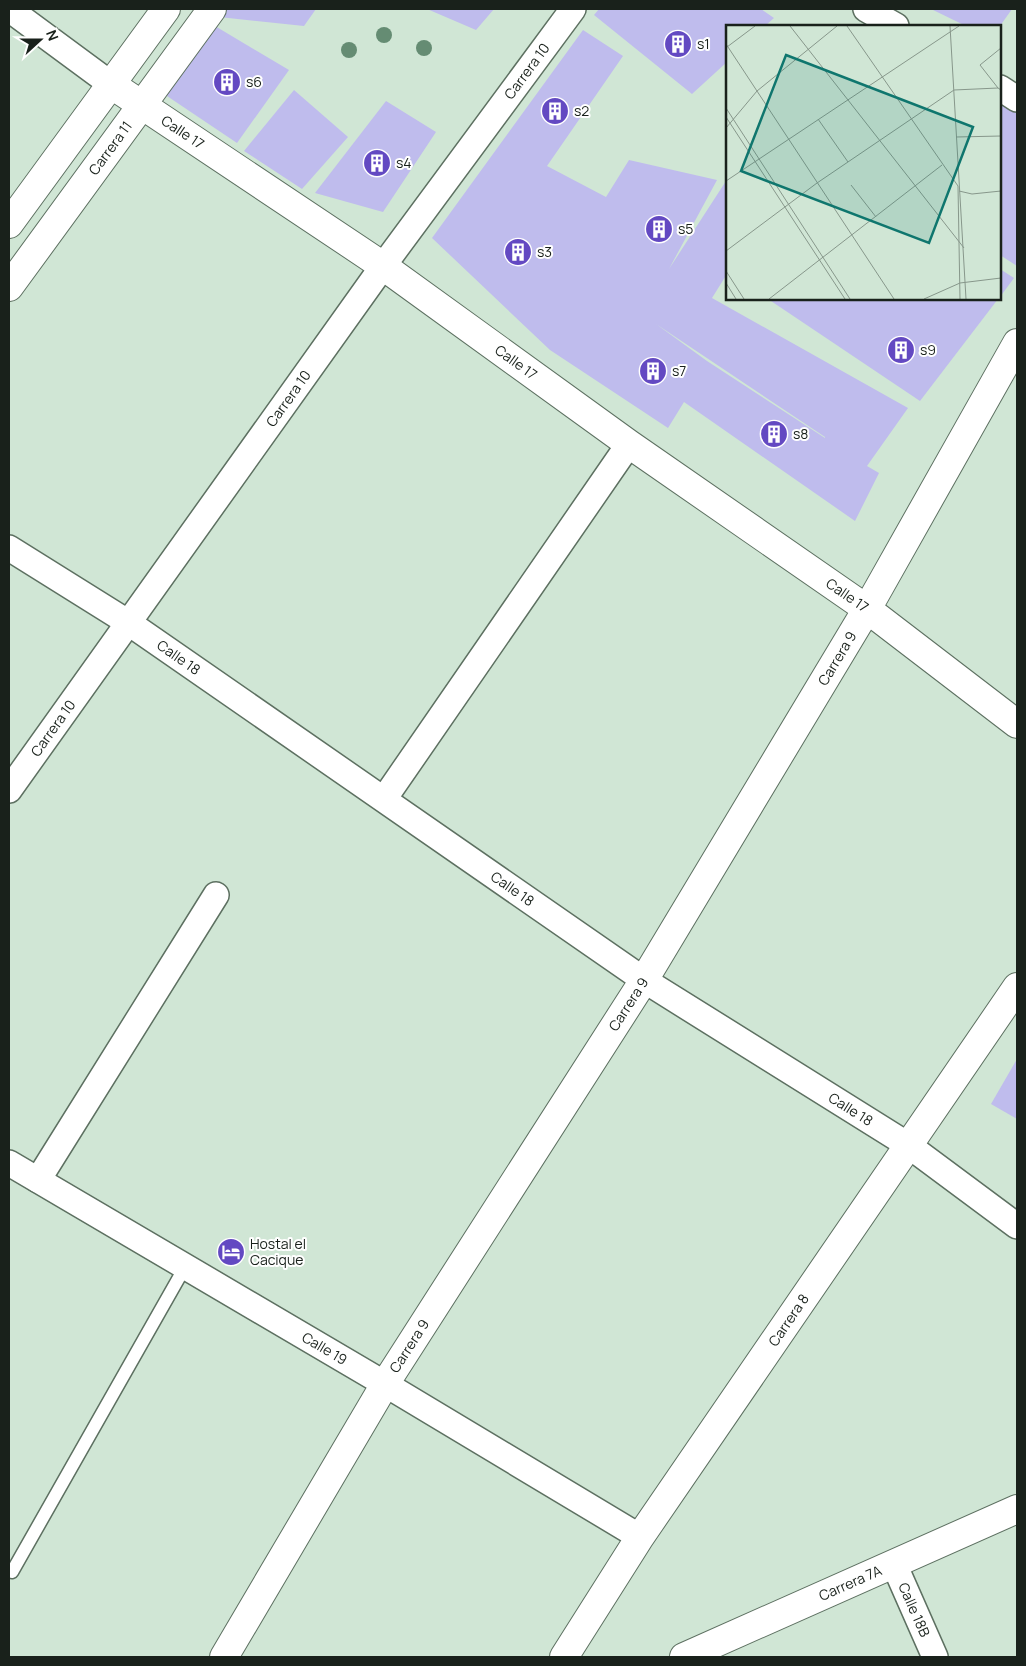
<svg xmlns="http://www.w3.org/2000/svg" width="1026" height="1666" viewBox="0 0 1026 1666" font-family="Manrope,sans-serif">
<rect width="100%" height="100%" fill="#d0e6d5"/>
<g fill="#bfbced" fill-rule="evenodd">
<polygon points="225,9 316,9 304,26 219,17"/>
<polygon points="427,9 494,9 476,30"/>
<polygon points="599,9 761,9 774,18 765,26 727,26 727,62 692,94 594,15"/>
<polygon points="931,9 1012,9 1000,26 966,26"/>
<polygon points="215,26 289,70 237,143 164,94"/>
<path d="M583 30 623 56 547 166 606 197 629 160 717 180 669 269 726 181 727 182V274L712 298 908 408 867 466 879 473 855 521 684 402 668 428 550 350 432 238ZM656 324 825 437V438L707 361Z"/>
<polygon points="294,90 348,137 302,189 244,151"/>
<polygon points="1000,96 1017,106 1017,266 1000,255"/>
<polygon points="386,101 436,132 383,212 315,193"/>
<polygon points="1000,269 1014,278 1000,297"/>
<polygon points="768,299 998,299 920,401"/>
<polygon points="1017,1059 1017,1119 991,1104"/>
</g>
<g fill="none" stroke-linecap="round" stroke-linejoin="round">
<g stroke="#5d7061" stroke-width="15">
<polyline id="lane" points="12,1572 185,1267"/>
</g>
<g stroke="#5d7061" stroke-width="28">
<g id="street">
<polyline points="9,9 112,85"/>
<polyline points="866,9 896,26"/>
<polyline points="1000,88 1017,99"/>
<path id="s1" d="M9 548 129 623 644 980 908 1145 1017 1226"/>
<path id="s2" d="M9 790 383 266 573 9"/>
<polyline points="384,799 629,444"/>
<path id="s3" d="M9 1163 385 1384 640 1537"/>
<polyline points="38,1180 216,895"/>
<path id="s4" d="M894 1564 935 1657"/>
</g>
</g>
<g stroke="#5d7061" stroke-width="30">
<g id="secondary">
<path id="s5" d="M112 85 383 266 629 444 867 609 1017 724"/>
<polyline points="9,224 166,9"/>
<path id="s6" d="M9 287 212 9"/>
<path id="s7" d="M224 1657 385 1384 644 980 867 609 1017 343"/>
<path id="s8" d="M564 1657 640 1537 1017 987"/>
<path id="s9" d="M684 1657 1017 1509"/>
</g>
</g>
<use href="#lane" stroke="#fff" stroke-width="12"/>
<use href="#street" stroke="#fff" stroke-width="25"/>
<use href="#secondary" stroke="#fff" stroke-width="28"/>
</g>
<g fill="#658c73">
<circle cx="384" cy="35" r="8"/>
<circle cx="424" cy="48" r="8"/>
<circle cx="349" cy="50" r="8"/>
</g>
<defs>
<g id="building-disc" transform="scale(1.4375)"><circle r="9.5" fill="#6349c2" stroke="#fff"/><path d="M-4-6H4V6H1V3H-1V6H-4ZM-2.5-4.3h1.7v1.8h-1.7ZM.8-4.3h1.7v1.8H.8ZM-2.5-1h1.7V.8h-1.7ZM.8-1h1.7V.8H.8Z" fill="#fff"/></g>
<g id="hotel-disc" transform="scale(1.4375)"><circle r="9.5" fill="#6349c2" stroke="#fff"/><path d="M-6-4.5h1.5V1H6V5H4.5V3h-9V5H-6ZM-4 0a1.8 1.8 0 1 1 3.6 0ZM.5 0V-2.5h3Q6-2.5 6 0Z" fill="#fff"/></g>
</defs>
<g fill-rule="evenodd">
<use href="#building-disc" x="678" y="44"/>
<use href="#building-disc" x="227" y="82"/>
<use href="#building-disc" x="555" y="111"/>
<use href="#building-disc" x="377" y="163"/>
<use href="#building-disc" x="659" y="229"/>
<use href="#building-disc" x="518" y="252"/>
<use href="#building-disc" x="901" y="350"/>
<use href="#building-disc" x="653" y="371"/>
<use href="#building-disc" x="774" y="434"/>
<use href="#hotel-disc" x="231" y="1252"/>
</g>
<g text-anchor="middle" stroke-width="4" stroke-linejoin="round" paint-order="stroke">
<g font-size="14" fill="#19211b" stroke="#fff" text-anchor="start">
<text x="697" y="49">s1</text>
<text x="246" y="87">s6</text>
<text x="574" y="116">s2</text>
<text x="396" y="168">s4</text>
<text x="678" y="234">s5</text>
<text x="537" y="257">s3</text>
<text x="920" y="355">s9</text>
<text x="672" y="376">s7</text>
<text x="793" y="439">s8</text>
<text x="250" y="1249">Hostal el<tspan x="250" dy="16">Cacique</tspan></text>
</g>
<g font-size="14" fill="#19211b" stroke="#fff">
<text dy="5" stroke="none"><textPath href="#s2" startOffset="886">Carrera 10</textPath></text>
<text dy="5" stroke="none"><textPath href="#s5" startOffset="85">Calle 17</textPath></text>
<text dy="5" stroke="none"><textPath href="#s6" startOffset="172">Carrera 11</textPath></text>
<text dy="5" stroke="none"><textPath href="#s5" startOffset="490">Calle 17</textPath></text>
<text dy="5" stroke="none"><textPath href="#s2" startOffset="481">Carrera 10</textPath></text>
<text dy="5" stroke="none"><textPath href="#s5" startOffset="895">Calle 17</textPath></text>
<text dy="5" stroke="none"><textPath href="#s1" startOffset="202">Calle 18</textPath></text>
<text dy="5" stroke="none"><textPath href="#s7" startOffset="1172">Carrera 9</textPath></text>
<text dy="5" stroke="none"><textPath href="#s2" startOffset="76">Carrera 10</textPath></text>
<text dy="5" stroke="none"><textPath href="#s1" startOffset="608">Calle 18</textPath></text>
<text dy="5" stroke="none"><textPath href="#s7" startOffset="768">Carrera 9</textPath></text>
<text dy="5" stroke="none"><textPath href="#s1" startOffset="1012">Calle 18</textPath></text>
<text dy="5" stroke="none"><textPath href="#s8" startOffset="405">Carrera 8</textPath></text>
<text dy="5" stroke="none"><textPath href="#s7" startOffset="362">Carrera 9</textPath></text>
<text dy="5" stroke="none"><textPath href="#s3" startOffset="366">Calle 19</textPath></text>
<text dy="5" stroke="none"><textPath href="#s9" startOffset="182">Carrera 7A</textPath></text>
<text dy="5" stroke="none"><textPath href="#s4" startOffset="50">Calle 18B</textPath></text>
</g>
</g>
<g transform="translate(726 25)">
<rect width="275" height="275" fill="#d0e6d5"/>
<path fill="none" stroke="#87978b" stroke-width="1" d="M64 1 238 223M121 1 232 161 234 274M224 1 240 274M0 19 168 274M1 22 29 1M272 63 254 40 275 23M0 83 124 274M0 92 119 274M92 94 122 137M0 103 31 66 111 1M230 112 275 111M0 156 233 1M125 160 150 192M233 166 246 169 275 166M0 226 91 158 228 65 272 63 275 65M0 246 18 274M0 258 10 274M43 274 216 140M198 274 234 258 275 253"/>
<path fill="#0f766e" fill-opacity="0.15" stroke="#0f766e" stroke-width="2.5" d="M60 30 247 102 203 218 15 146Z"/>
<rect width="275" height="275" fill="none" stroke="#19211b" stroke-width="2.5"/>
</g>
<rect width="1026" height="1666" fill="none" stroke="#19211b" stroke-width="20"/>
<g transform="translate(40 40) rotate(69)" stroke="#ffffff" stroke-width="4" paint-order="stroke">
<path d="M0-4L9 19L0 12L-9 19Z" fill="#19211b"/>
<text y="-8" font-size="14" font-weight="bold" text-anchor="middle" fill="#19211b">N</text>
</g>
</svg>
